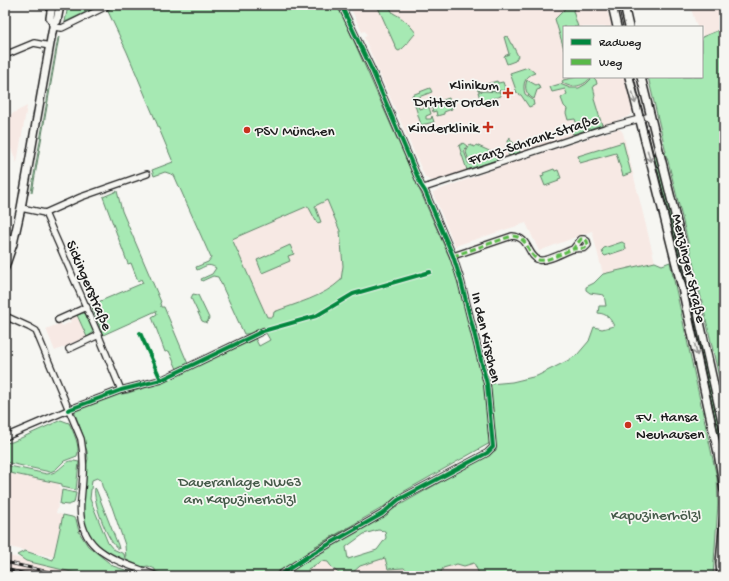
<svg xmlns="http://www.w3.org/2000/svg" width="729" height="581" viewBox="0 0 729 581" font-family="'Gochi Hand',sans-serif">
<rect width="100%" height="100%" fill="#f6f6f2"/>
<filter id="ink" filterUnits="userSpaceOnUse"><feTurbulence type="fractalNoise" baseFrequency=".025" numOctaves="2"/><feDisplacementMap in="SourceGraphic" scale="8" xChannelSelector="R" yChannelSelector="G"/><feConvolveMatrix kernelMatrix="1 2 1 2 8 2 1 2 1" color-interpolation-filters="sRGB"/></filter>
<g filter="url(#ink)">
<g fill="#f7e9e4">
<polygon points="349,5 606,5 612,27 564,27 564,77 624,77 632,109 631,114 627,117 434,181 429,180 425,177 377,68 364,37 367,36 366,33 365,31 362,32"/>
<polygon points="701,5 724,5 724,28 702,37 702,27 697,27 691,9"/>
<polygon points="27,106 17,163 5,134 6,117"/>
<polygon points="618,129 621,130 623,133 655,262 603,274 592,231 539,251 526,223 455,246 433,194 433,192 503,166"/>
<polygon points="322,200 327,200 340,231 344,281 274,317 267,317 232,239"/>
<polygon points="77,315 87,337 55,351 46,329 61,323 62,326 71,322 69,319"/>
<polygon points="5,472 60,484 59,489 62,490 56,513 63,515 53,557 5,546"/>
<polygon points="5,555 98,576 18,576 5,573"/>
<polygon points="385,558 404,568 413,576 351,576 351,575 360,566"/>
<polygon points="322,561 328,562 334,571 344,576 309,576 308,569"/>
<polygon points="474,563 480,576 439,576 443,568 457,564 464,566"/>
</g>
<g fill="#a6e9b3" stroke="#618268" fill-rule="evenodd">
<polygon points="68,5 101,5 65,22"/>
<path d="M105 5H338L459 279 483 377 490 443 403 492 382 508 314 547 354 525 393 509 496 450 490 384 512 382 537 376 567 361 577 355 589 341 594 327 602 329 614 326C610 318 607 314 598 313L599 306H606L604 295 590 293 586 290V287L594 283 603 274 655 262 662 265 670 262 717 478 718 504 713 576H480L474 563 464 566 457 564 443 568 439 576H413L404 568 388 569 385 558 360 566 351 574V576C340 576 334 571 328 562L322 561 308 569 309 576H165L155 572V569L148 566C140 568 132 565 126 559L125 545 112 507 102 486 101 480 97 478 92 480 90 499 108 543 113 549 124 554 125 559 123 561 108 555 90 537 84 525 82 516 86 466 88 459 87 451 82 439V433L75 414 74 408 118 393 122 394 128 393 162 382 210 360 255 338 259 346 270 340 263 328 250 334H244L218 277 213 276 202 281 201 279 212 274 216 268C208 263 206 266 197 270L196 267 208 262 211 258 174 175 165 172 154 176 152 170 173 162 127 52ZM327 200 340 231 343 266 341 280C323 297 297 303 274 312L273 317H267L232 239 308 206 317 223 321 222 315 206ZM378 530 385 531 386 538 377 550 348 559 346 547 364 534Z"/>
<path d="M377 5H390L389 6 393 13C403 18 409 24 416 33 410 39 406 47 399 51L397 50Z"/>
<polygon points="565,5 581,5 575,7 573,11 578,27 564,27 564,49 555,19 564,10"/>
<polygon points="724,28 724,399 692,258 668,161 665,153 666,152 648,77 702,77 702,37"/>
<polygon points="507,36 511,44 512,44 518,56 515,61 507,64 504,56 509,54 504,37"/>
<polygon points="59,37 32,193 31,192 58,38"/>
<path d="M528 67 535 73C525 76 522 84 525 94L533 100 534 105 529 107 521 95 517 93 510 73Z"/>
<path d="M577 77H591C585 86 571 90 562 82L563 80Z"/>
<polygon points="593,77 596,80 597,84 593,86 595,95 594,99 602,125 573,134 570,128 577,125 575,119 568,120 566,113 567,109 564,106 561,98 567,94 565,89 552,92 550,87 560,84 570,88 579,88 586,84"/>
<path d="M527 80 536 85 538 84 540 89 537 90 534 99C526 95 524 88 527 80Z"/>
<polygon points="497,81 498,83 503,82 506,91 482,89 478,91 477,87"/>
<polygon points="430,88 432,92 416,98 419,109 429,107 431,114 426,116 426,119 431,119 432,116 434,122 421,125 412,95"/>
<polygon points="484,91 500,92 501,96 481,102 478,92"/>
<polygon points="449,98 452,109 444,112 444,114 437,116 436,111 433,112 431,104"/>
<polygon points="645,126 652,154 658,153 685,264 724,442 724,468 644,127"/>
<path d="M510 137V140C515 144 516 146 522 143L527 146 519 148 520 152 509 156 506 146Z"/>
<polygon points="623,142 631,173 623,176 616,153 580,163 578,156"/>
<polygon points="463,143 467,146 464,151 469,165 477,162 476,160 471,162 469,161 466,152 470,145 475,147 476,145 494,153 495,152 501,155 502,158 467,170 459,146"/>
<polygon points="554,169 555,171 558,170 561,178 558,179 559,181 545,186 541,176 544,175 543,173"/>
<polygon points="117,191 122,211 161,302 160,303 161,307 164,307 188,364 177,369 169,351 165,352 152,317 157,314 156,311 103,335 91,305 143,283 141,279 138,281 131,263 128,264 103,197"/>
<polygon points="622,242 625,244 626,249 605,256 603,254 602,250 604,248"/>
<polygon points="290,245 294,254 288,256 290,261 262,273 257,260"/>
<polygon points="193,294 198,295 209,318 207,323 202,321 191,298"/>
<polygon points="83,313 86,314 94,332 87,337 77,315"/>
<path d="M61 420 69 423C73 431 81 447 77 456L64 461 55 470 50 472 5 462V443L12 442Z"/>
<path d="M70 461H74L79 462 76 490 62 487V484L5 472V465L47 474C59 473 60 466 70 461Z"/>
<path d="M95 488 96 489 118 545 119 549C108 544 92 499 95 488Z"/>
<polygon points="62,490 76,493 74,503 68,505 60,504"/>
<polygon points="63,515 72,517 76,519 79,532 88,546 113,566 144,576 88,576 26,561 17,555 25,551 53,560"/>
</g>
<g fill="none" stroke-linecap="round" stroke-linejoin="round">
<g stroke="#1c1c1c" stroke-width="8">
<g id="minor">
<polyline points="53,27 62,28 109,5"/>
<polyline points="5,55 34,43 50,46"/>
<polyline points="424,188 605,128 651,116"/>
<polyline points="21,208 45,213 98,334 121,390"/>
<polyline points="45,213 81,197 147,174"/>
<polyline points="5,242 13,244"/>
<path d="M453 256 512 236C530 237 527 256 539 260 547 262 564 252 573 249 577 248 581 249 585 248L588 245 587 241 584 239H581L573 249"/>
<path d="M5 316 29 327 36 331 81 439C85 460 83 479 81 500 75 553 118 560 157 576"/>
<polyline points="58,320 87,307"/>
<polyline points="69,349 99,335"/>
<polyline points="5,437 68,410 121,390 161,380 263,331"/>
<polyline points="278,576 310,555 382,514 398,500 487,453 493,447 487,384 461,281 453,256 425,191 421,185 372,70 341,5"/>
</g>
</g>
<g stroke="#1c1c1c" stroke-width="10">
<g id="major">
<polyline points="612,5 617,27"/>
<polyline points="624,5 629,27"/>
<polyline points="53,23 57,21 60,5"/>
<polyline points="629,77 682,288 718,453 724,490"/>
<polyline points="641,77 686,259 724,430"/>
<polyline points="5,267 13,244 21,208 53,27 53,23 50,18 52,5"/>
<polyline points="721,576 720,563 724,519"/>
</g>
</g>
<use href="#minor" stroke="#f6f6f2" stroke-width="5.5"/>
<use href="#major" stroke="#f6f6f2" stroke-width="7"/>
<g stroke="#1c1c1c" stroke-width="1">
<polyline points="618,5 623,27"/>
<polyline points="634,77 687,287 724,461"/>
</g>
<g stroke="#1c1c1c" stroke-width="3">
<g id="rail">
<polyline points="5,562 66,576"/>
<polyline points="5,569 35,576"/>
</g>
</g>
<use href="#rail" stroke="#f6f6f2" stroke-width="1.5" stroke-dasharray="4.5" stroke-linecap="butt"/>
<g stroke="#58b947" stroke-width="3" stroke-dasharray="6 3" stroke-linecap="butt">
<polyline points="5,245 6,242"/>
<path d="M453 256 512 236C530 237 527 256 539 260 547 262 564 252 573 249 577 248 581 249 585 248L588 245 587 241 584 239H581L573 249"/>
</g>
<g stroke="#f6f6f2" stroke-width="6">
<g id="cycleway">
<polyline points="140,333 161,380"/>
<polyline points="68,410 121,390 161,380 263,331 316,316 353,294 430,272"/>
<polyline points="278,576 310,555 382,514 398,500 487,453 493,447 487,384 461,281 453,256 425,191 421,185 372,70 341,5"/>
</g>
</g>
<use href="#cycleway" stroke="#00873e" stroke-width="4"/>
</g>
<defs><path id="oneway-shaft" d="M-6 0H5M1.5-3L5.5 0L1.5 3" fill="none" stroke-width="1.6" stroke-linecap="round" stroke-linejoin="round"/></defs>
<g stroke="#949492">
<use href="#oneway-shaft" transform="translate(634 98) rotate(76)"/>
<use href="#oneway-shaft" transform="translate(649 156) rotate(75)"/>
<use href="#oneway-shaft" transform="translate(696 350) rotate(78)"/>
</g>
</g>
<g fill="#c8321e" stroke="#f6f6f2" stroke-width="1.5">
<path d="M506 87h4v4h4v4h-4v4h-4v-4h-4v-4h4z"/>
<path d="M486 121h4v4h4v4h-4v4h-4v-4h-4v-4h4z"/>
<circle cx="247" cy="130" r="4"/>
<circle cx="628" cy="425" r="4"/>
</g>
<g text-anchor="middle" stroke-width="3.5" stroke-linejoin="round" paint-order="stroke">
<g font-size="15" fill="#1c1c1c" stroke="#f6f6f2" text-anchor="end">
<text x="499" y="89">Klinikum<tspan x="499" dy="17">Dritter Orden</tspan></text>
<text x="479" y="132">Kinderklinik</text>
<text x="255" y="135" text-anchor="start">PSV München</text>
<text x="636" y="421" text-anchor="start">FV. Hansa<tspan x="636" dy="17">Neuhausen</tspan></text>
</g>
<g font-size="15" fill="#1c1c1c" stroke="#f6f6f2">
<text transform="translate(533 139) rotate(-18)" y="5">Franz-Schrank-Straße</text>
<text transform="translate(690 268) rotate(77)" y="5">Menzinger Straße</text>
<text transform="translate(90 285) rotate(67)" y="5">Sickingerstraße</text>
<text transform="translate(487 337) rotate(77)" y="5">In den Kirschen</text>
</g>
<g font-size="15" fill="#455a49" stroke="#f6f6f2">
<text x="240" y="486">Daueranlage NW63<tspan x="240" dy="17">am Kapuzinerhölzl</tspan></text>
<text x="656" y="519">Kapuzinerhölzl</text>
</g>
</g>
<rect width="729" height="581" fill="none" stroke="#f6f6f2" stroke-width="20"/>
<rect x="10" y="10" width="709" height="561" fill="none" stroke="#1c1c1c" stroke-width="1.5" filter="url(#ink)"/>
<rect x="563" y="26" width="140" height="52" fill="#f6f6f2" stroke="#9f9f9c"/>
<rect x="571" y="39" width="20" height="6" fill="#00873e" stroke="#9f9f9c"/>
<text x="599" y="46" font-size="12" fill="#1c1c1c">Radweg</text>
<rect x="571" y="59" width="20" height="6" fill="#58b947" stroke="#9f9f9c"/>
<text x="599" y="66" font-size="12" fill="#1c1c1c">Weg</text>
</svg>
